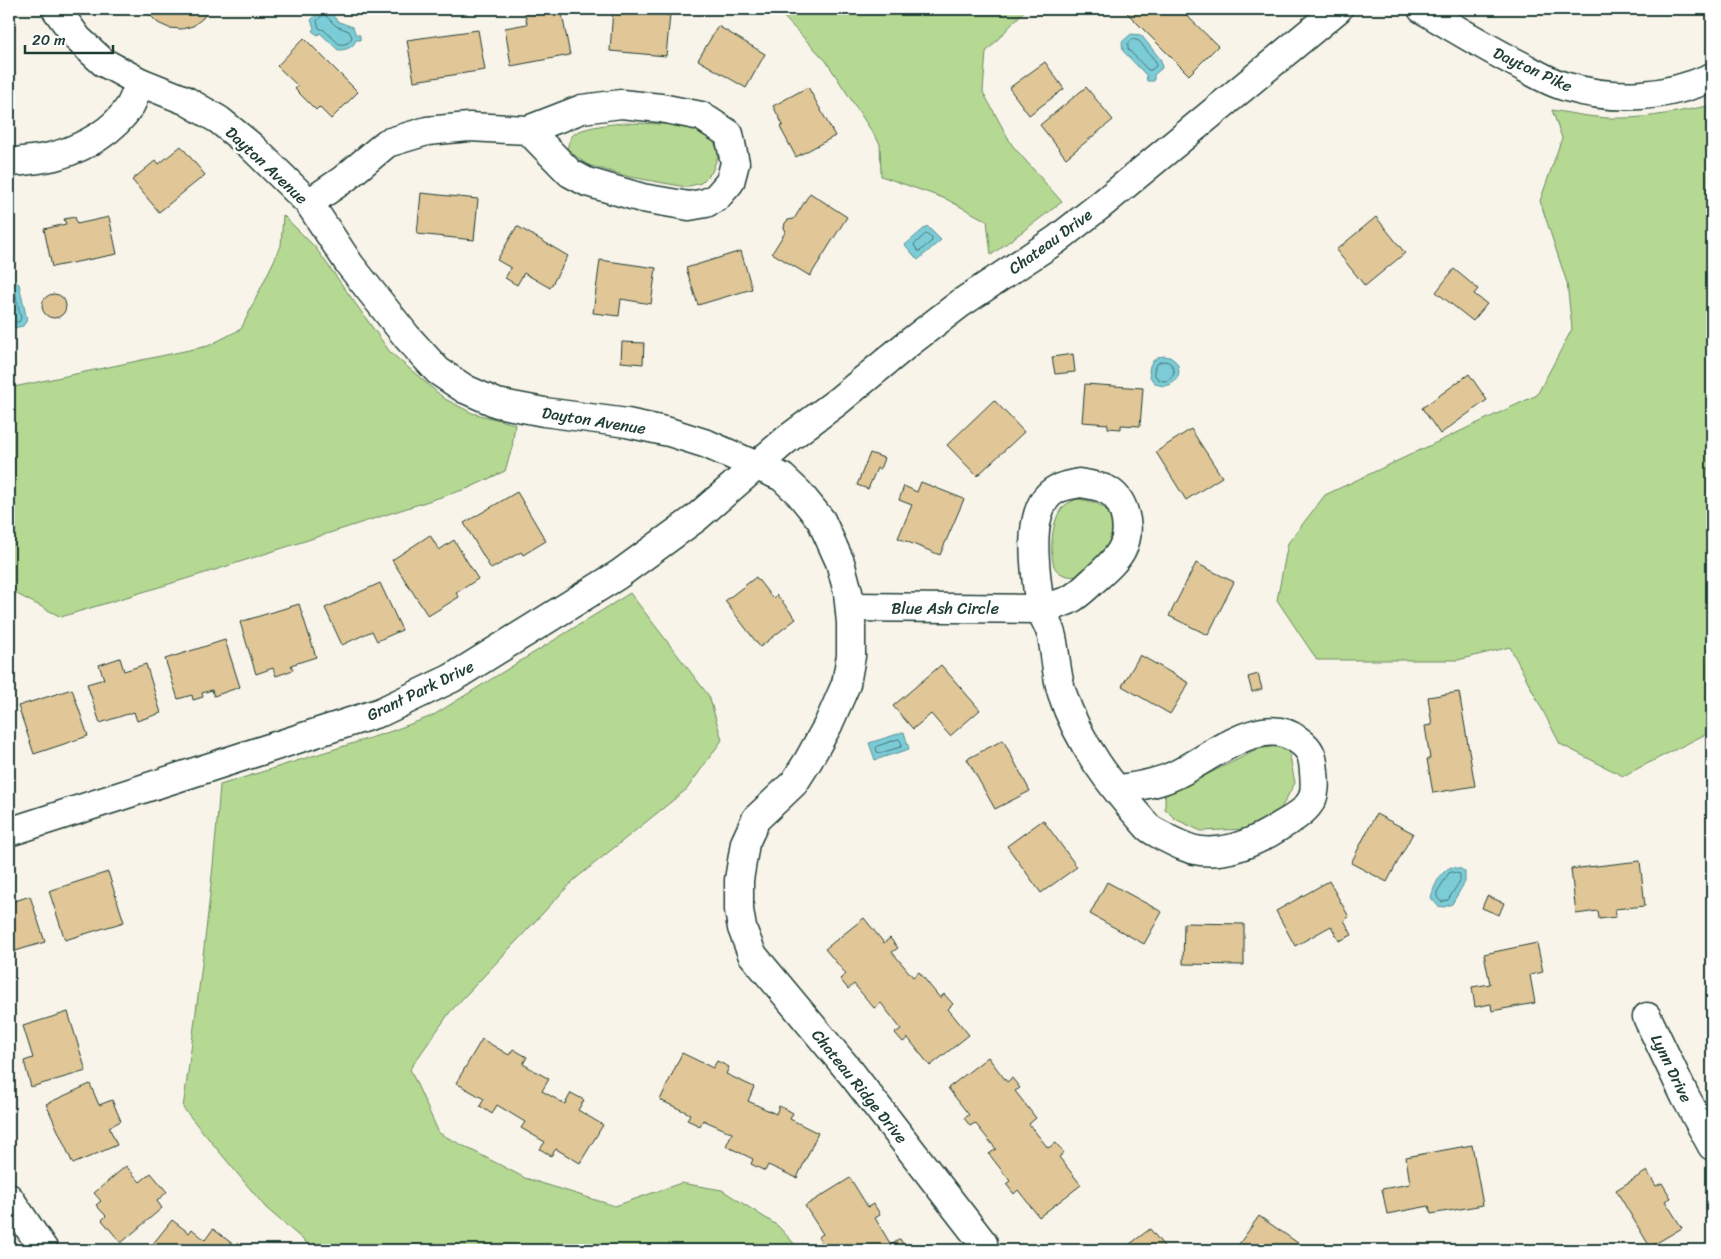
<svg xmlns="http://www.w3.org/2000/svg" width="1721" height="1259" viewBox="0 0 1721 1259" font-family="Sriracha,sans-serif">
<rect width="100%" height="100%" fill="#f9f4ea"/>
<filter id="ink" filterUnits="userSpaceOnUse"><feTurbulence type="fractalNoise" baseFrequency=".02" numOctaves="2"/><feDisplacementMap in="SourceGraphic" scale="10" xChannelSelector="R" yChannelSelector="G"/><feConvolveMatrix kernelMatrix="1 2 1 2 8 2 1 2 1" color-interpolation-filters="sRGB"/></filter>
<g filter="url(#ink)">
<g fill="#b5d892" stroke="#6a8a63">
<polygon points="776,9 1026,9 986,52 983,92 1012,145 1062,202 991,255 987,221 946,199 881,176 880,144 826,61"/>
<path d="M1712 104V731L1623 776 1560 744 1510 647 1458 660H1317L1277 600 1288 543 1325 495 1537 395 1572 329 1567 283 1540 201 1562 138 1552 110C1575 114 1599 119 1622 118 1651 118 1680 111 1708 106Z"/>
<path d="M624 123C647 124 700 121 714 142 716 145 717 150 719 153L712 172 701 183 686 187 630 177 588 165 567 150C568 146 569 139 573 135 582 127 611 124 624 123Z"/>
<polygon points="283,215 315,247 390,352 445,399 472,413 515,424 512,448 505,471 469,488 215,570 61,617 9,590 9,388 208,346 241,329 281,246"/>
<path d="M1077 499C1132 504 1116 550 1084 573 1075 580 1058 576 1054 566 1049 552 1052 522 1061 509 1065 504 1072 501 1077 499Z"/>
<path d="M630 593 709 696 722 740 687 789 574 880 450 1012 410 1069 439 1133 525 1178 615 1206 681 1183 722 1190 778 1226 800 1250H315L266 1208 183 1108C198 1000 212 893 220 785L389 732 432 716Z"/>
<polygon points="1276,746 1289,752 1295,783 1280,810 1246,829 1201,831 1175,819 1165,809 1165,795 1259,749"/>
</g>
<g fill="#7cccd7" stroke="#579396">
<path d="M322 9 328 11 339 22 353 27 356 35H360V40H356C353 48 346 50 338 50L320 33 318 35 312 31 314 28 311 20Z"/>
<polygon points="1131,34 1141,35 1161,60 1162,68 1154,75 1154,81 1147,81 1146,75 1123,51 1122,42"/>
<polygon points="927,226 941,240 918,260 905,245"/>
<polygon points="13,280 19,284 27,320 23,326 13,328 9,326 9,281"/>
<circle cx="1164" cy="371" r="15"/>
<polygon points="904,732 909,749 875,760 869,743"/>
<path d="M1451 867 1461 869 1465 872V882L1452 904 1444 907 1438 906 1431 898C1433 887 1441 871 1451 867Z"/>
</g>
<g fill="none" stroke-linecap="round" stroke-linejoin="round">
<g stroke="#447675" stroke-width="1">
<path d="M323 15H325L336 26 349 31 352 37C350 43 345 45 339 44L324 30 319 28 317 21Z"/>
<polygon points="1133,39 1139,41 1156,62 1156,66 1151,70 1148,70 1128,49 1128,44"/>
<polygon points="926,234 932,238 932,241 920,251 918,251 914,245"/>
<polyline points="9,286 14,288 21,318 19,322 9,322"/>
<circle cx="1164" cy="371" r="10"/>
<polygon points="899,739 902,744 901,747 880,753 877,752 876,748 878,746"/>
<polygon points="1452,872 1460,874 1460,881 1448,900 1441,902 1437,897 1437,892 1449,873"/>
</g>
</g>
<g fill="#e1c797" stroke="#1f3d34">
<polygon points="147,9 209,9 203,18 193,26 182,29 169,28 158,23 150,15"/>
<polygon points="524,9 561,9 570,55 511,66 505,28 527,24"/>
<polygon points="613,9 644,9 644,13 670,15 666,56 610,51"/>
<polygon points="1131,9 1180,9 1218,46 1189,75 1127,13"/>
<polygon points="718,26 765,54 746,88 698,60"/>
<polygon points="478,30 485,70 414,81 407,40"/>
<polygon points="304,38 358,92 331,119 319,107 316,110 295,89 298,86 277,66"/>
<polygon points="1045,62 1064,89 1029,115 1009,88"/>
<polygon points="808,87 835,136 796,157 780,127 783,125 773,106"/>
<polygon points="1086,87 1113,120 1066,158 1040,125"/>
<polygon points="181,146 205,175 159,212 132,180 156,160 159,164"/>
<polygon points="421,193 478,199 474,240 417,234"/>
<polygon points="810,193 847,217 810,276 772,253 786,231 784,228 785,223 788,220 794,219"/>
<polygon points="75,217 77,224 109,217 117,254 52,267 44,229 66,224 64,219"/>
<polygon points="1376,217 1405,253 1365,286 1336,250"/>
<polygon points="517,226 568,256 550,288 524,273 517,285 505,278 511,268 497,260"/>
<polygon points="741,251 752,289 698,305 686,268"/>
<polygon points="600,260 656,268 651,304 621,299 619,316 593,313"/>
<polygon points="1454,269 1478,289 1474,294 1487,304 1473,321 1436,292"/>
<circle cx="54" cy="306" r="12"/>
<polygon points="622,342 644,343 643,364 621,362"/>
<polygon points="1073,354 1075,372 1055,374 1052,357"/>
<polygon points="1469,374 1487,400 1440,434 1422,408"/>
<polygon points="1085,384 1143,388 1140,426 1121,425 1121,429 1108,428 1108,424 1082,422"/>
<polygon points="994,400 1024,432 977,476 947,445"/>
<polygon points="1191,429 1222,477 1186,500 1156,452"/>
<polygon points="870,453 884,458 880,469 877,468 868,489 857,485"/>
<polygon points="921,482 964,499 940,555 898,538 912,505 899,500 904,486 917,492"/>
<polygon points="517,492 546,541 523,555 521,552 491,569 464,523"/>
<polygon points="430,535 439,550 454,540 478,579 456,593 459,597 428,616 392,560"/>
<polygon points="1196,563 1234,582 1208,635 1169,616"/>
<polygon points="756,577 773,599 777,595 796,619 760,647 725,601"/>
<polygon points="380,583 402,630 377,641 372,631 342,645 325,608"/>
<polygon points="299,604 316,657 291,665 293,670 276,676 273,668 256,674 240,622"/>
<polygon points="225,640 240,687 214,696 212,690 202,693 203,697 193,700 192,695 178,699 165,659"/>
<polygon points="1140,655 1189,683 1170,714 1122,686"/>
<polygon points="120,658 124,671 146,664 161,713 137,721 134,712 100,723 87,684 104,679 99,665"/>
<polygon points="941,665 980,710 950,736 931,714 913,729 893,706"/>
<polygon points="1258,674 1262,689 1252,692 1248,677"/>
<polygon points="72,689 88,736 34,754 18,706"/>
<polygon points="1459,692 1475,786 1433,793 1427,759 1430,759 1425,726 1432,725 1428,697"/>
<polygon points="1003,740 1030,791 995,809 967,759"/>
<polygon points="1376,814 1413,833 1387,882 1351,863"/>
<polygon points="1043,820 1077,867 1041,893 1007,846"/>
<polygon points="1640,861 1645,906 1615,909 1616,917 1599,919 1598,911 1576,914 1571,869"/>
<polygon points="108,872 124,922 65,940 49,891"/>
<polygon points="1329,881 1349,917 1344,920 1352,935 1339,941 1331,926 1295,946 1276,911"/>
<polygon points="1107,882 1162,912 1144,944 1090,914"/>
<polygon points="30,896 45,942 9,953 9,903"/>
<polygon points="1487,896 1504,903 1499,915 1482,908"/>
<polygon points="864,918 884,943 890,938 898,948 892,952 913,977 919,972 940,998 944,994 953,1004 948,1009 969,1035 930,1066 908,1038 903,1042 895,1033 901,1029 881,1003 874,1008 854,984 848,989 840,979 846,974 825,949"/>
<polygon points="1184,923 1244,924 1244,965 1183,964"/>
<polygon points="1537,943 1543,972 1530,975 1535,1003 1492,1011 1491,1004 1475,1007 1472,987 1490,984 1484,954"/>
<polygon points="68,1012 86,1071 31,1087 24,1061 33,1058 23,1026"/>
<polygon points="482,1039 509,1055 513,1049 527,1057 523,1064 549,1079 542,1091 565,1104 571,1093 584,1100 578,1110 603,1125 580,1163 556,1149 551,1156 540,1149 545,1142 521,1128 525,1122 497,1105 492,1114 480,1106 484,1099 456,1083"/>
<polygon points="682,1053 713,1068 717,1061 729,1067 726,1074 754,1087 748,1101 776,1114 779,1106 786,1109 793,1113 790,1119 818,1133 797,1178 768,1165 765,1171 751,1164 753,1159 726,1146 732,1133 703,1120 700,1126 687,1120 690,1114 660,1100"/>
<polygon points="988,1057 1007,1082 1012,1078 1020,1088 1015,1091 1036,1118 1029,1124 1048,1148 1056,1143 1064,1153 1059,1157 1081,1185 1039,1217 1018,1190 1014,1194 1006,1184 1010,1181 989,1154 996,1149 975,1123 970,1126 964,1118 969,1115 948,1088"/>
<polygon points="90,1084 99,1105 112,1100 121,1121 109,1127 117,1145 73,1164 46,1104"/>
<polygon points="1472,1145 1483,1205 1431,1214 1429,1206 1387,1214 1382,1189 1410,1184 1406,1157"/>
<polygon points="126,1166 140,1182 151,1173 167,1192 157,1201 162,1208 121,1243 102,1220 106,1216 96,1205 101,1201 94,1193"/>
<polygon points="1647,1171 1656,1186 1662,1183 1671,1198 1665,1201 1682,1228 1650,1247 1616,1190"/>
<polygon points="850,1178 868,1207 873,1204 877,1209 880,1215 875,1218 891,1245 900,1239 907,1250 834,1250 831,1245 825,1248 818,1237 823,1234 805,1206"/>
<polygon points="1259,1216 1308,1250 1242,1250 1237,1247"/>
<polygon points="172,1220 189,1233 192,1229 205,1240 213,1229 234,1245 230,1250 148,1250"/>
<polygon points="1150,1229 1167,1250 1122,1250"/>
</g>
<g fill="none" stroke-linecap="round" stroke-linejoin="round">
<g stroke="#1f3d34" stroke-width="31">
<g id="street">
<polyline points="56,9 78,39 103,62 140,82 185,100 219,120 251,146 309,203 350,265 407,337 438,371 465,389 497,403 544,412 627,423 669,432 707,444 782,477 799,493 821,520 840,562 848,592 851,623 851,656 846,684 828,725 808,761 794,783 756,819 745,843 739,880 739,910 742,928 752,954 852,1074 983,1243"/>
<path d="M9 163C25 160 43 160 58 155 85 147 114 131 130 106 134 99 137 90 140 82"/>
<polyline points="309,203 344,179 387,143 427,131 469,127 528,130 570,173 587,182 642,198 689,206 706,203 717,197 730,182 735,163 729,134 701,116 661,108 621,104 582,109 528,130"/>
<path d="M1079 483C1101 486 1117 489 1124 512 1134 545 1116 560 1094 580 1086 587 1079 595 1069 600 1060 604 1050 606 1040 609 1037 578 1022 507 1057 489 1063 486 1072 485 1079 483Z"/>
<path d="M851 607 1040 609C1044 618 1050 627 1052 637 1056 655 1056 675 1062 693 1078 743 1112 787 1147 826 1151 831 1160 834 1166 838 1176 843 1189 850 1201 851 1230 854 1259 840 1282 825 1291 820 1303 813 1309 804 1316 796 1315 782 1314 772 1313 756 1311 749 1298 740 1262 712 1209 759 1175 775 1157 784 1136 786 1117 790"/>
<polyline points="9,832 381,712 452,678 618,575 696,518 786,440 837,402 905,346 961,303 1056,240 1102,204 1338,9"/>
<polyline points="1647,1017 1685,1096 1712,1146"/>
<polyline points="9,1198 44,1250"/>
</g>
</g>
<g stroke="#1f3d34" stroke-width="31">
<path id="secondary" d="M1422 9C1454 28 1485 47 1518 64 1533 72 1550 83 1567 87 1615 101 1666 98 1712 77"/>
</g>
<use href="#street" stroke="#fff" stroke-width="28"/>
<use href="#secondary" stroke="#fff" stroke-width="28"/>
</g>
</g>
<g text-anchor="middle" stroke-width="5" stroke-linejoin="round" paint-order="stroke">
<g font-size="16" fill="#1f3d34" stroke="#fff">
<text transform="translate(1533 69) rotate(25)" y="6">Dayton Pike</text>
<text transform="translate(267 165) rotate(43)" y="6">Dayton Avenue</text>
<text transform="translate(1050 241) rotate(-36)" y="6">Chateau Drive</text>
<text transform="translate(594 420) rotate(9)" y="6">Dayton Avenue</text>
<text x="945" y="614">Blue Ash Circle</text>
<text transform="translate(420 690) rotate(-26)" y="6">Grant Park Drive</text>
<text transform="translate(1672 1068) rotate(64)" y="6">Lynn Drive</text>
<text transform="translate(860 1086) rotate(51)" y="6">Chateau Ridge Drive</text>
</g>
</g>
<rect width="1721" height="1259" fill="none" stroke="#fff" stroke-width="30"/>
<rect x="15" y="15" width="1691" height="1229" fill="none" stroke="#1f3d34" stroke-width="2" filter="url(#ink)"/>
<path d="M25 45v8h88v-8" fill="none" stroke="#1f3d34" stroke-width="2.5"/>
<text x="32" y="45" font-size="15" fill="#1f3d34" stroke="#ffffff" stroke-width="4" paint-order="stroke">20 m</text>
</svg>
